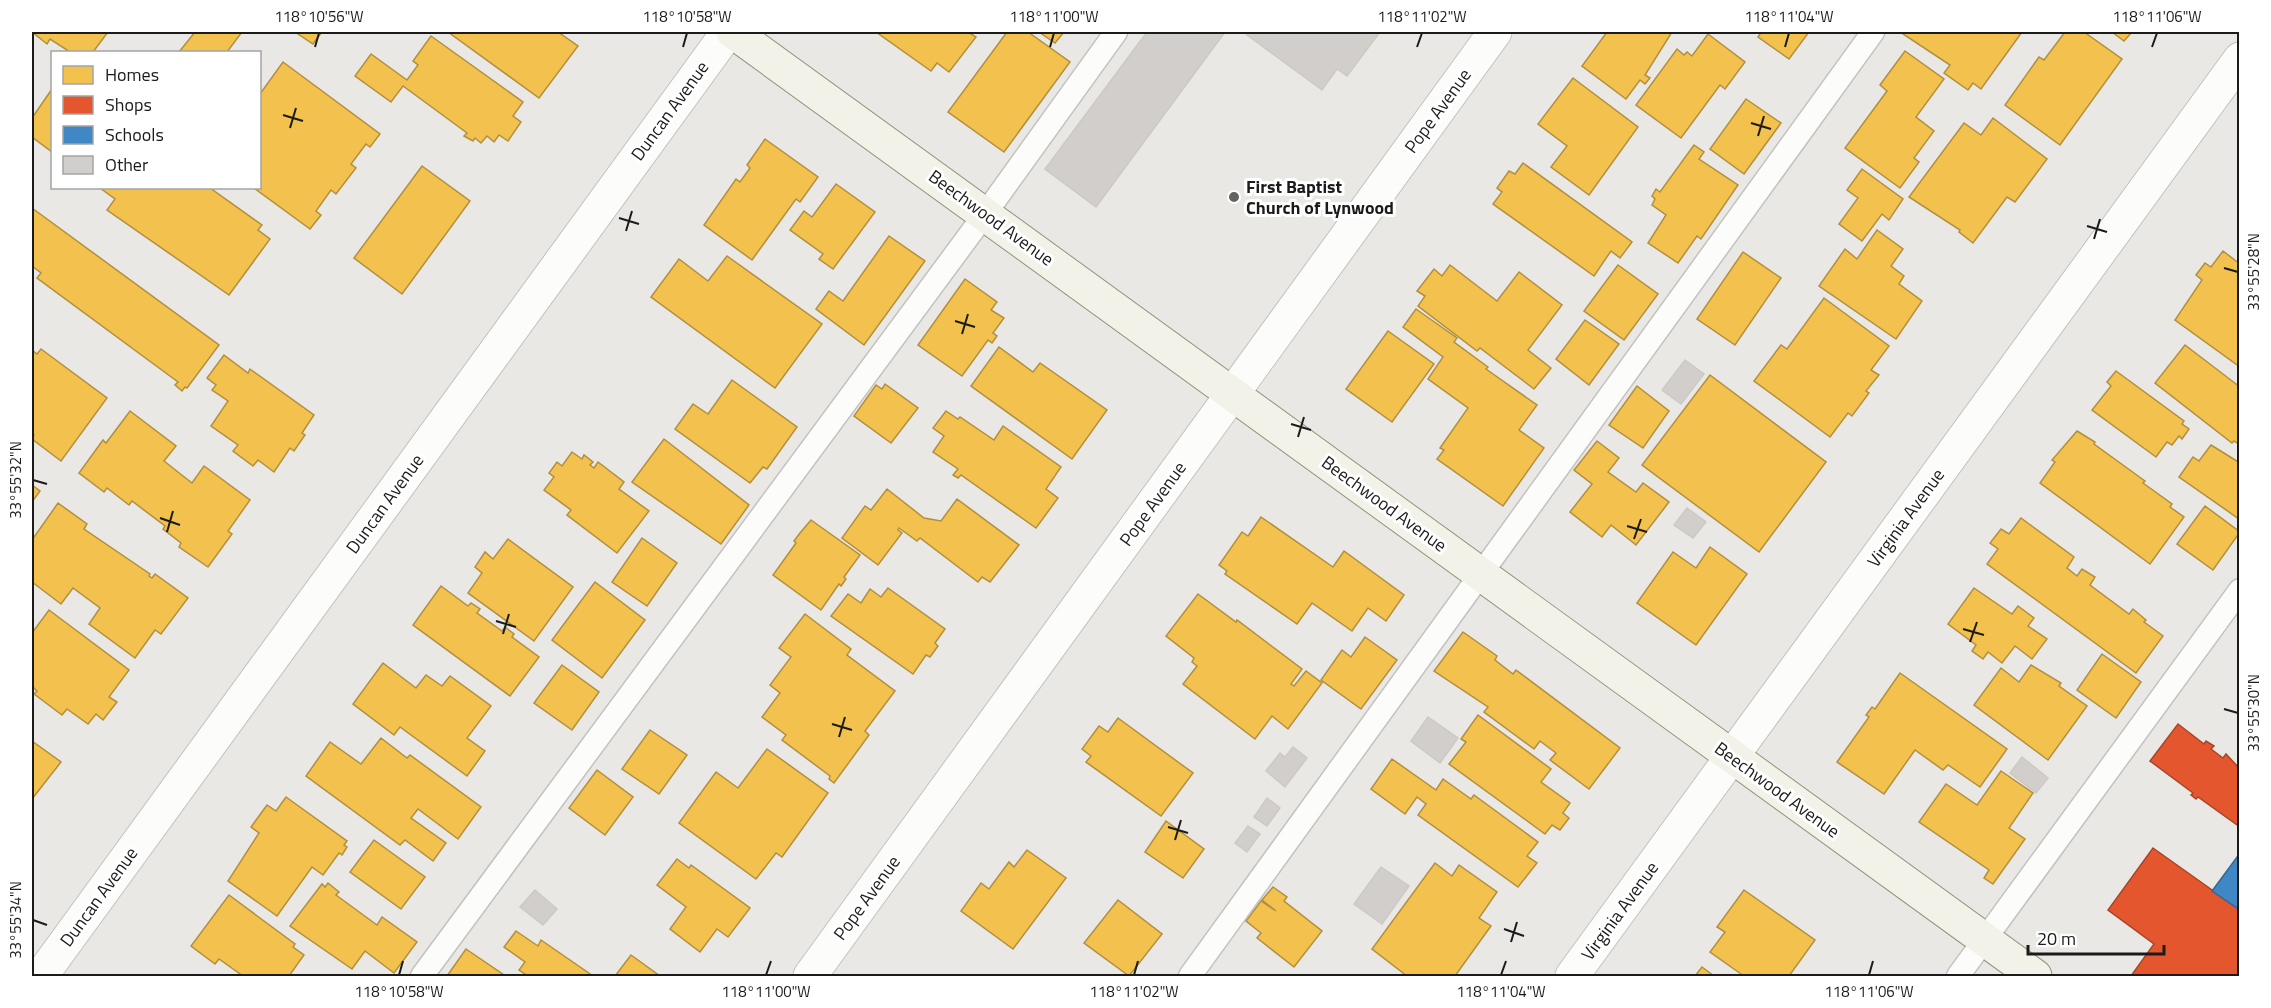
<svg xmlns="http://www.w3.org/2000/svg" width="2271" height="1008" viewBox="0 0 2271 1008" font-family="'Titillium Web',sans-serif">
<rect width="100%" height="100%" fill="#eae8e4"/>
<g fill="#f2c14e" stroke="#b28f3f" stroke-width="1.5">
<polygon points="32,32 108,32 93,52 70,52 50,39 47,44"/>
<polygon points="195,32 242,32 227,52 179,52"/>
<polygon points="295,32 322,32 313,44"/>
<polygon points="448,32 558,32 578,46 539,98"/>
<polygon points="876,32 968,32 976,37 949,72 937,63 931,71"/>
<polygon points="1007,32 1028,32 1070,62 1004,152 948,112"/>
<polygon points="1039,32 1064,32 1055,43"/>
<polygon points="1607,32 1672,32 1645,75 1650,78 1645,84 1640,80 1626,99 1582,66"/>
<polygon points="1757,32 1809,32 1789,59 1758,37 1760,34"/>
<polygon points="1900,32 2022,32 1981,89 1973,83 1968,90 1944,73 1950,65"/>
<polygon points="2065,32 2084,32 2122,59 2060,145 2005,105 2039,57 2044,60"/>
<polygon points="2112,32 2132,32 2124,41"/>
<polygon points="1708,34 1745,62 1725,89 1720,85 1681,138 1636,105 1677,49 1684,55 1687,52 1692,56"/>
<polygon points="431,36 523,102 513,116 521,122 508,141 499,135 494,142 487,136 481,143 475,138 473,141 464,136 467,133 403,86 391,102 355,76 371,54 407,80 418,65 413,61"/>
<polygon points="1905,51 1944,79 1916,117 1934,131 1914,158 1919,162 1900,188 1845,148 1887,91 1880,85"/>
<polygon points="283,62 380,134 370,147 366,144 351,164 356,168 336,194 331,190 316,211 321,215 310,229 254,188 260,188 260,94"/>
<polygon points="1573,78 1638,127 1589,195 1551,167 1567,146 1538,124"/>
<polygon points="52,89 52,152 32,137 32,118"/>
<polygon points="1746,99 1781,123 1744,174 1710,149"/>
<polygon points="1993,118 2047,159 2015,202 2007,197 1973,243 1959,232 1960,230 1909,197 1964,123 1981,135"/>
<polygon points="765,139 818,177 800,202 796,199 752,260 704,225 736,179 740,182 750,168 747,165"/>
<polygon points="1694,145 1704,152 1699,159 1738,185 1701,239 1697,236 1678,263 1648,243 1666,215 1652,205 1655,199 1652,196 1656,189 1660,192"/>
<polygon points="1523,163 1632,242 1620,258 1611,251 1594,276 1493,204 1502,192 1497,188 1509,171 1515,174"/>
<polygon points="422,166 470,201 402,294 354,258"/>
<polygon points="1862,169 1903,199 1889,220 1882,214 1862,241 1839,224 1858,198 1847,190"/>
<polygon points="836,184 875,212 833,269 819,259 823,254 790,230 804,211 812,217"/>
<polygon points="100,188 210,188 262,225 258,230 270,239 229,295 107,210 115,199"/>
<polygon points="32,208 219,345 187,388 185,387 182,391 175,385 178,382 37,278 41,273 32,266"/>
<polygon points="1877,230 1903,249 1891,266 1904,276 1899,284 1922,301 1896,339 1819,286 1845,249 1857,259"/>
<polygon points="889,236 925,261 864,345 816,309 829,291 843,301"/>
<polygon points="2223,251 2240,264 2240,367 2175,320 2202,280 2196,275 2205,263 2211,267"/>
<polygon points="1743,252 1781,278 1735,345 1697,319"/>
<polygon points="727,256 822,324 775,388 651,297 679,259 708,281"/>
<polygon points="1450,265 1497,301 1519,272 1562,305 1528,350 1551,368 1534,389 1480,348 1477,351 1418,306 1425,296 1417,291 1434,269 1442,276"/>
<polygon points="1618,265 1658,294 1624,340 1584,311"/>
<polygon points="965,279 997,302 991,310 1004,318 993,333 997,336 992,343 988,340 962,376 918,345"/>
<polygon points="1824,298 1889,346 1871,370 1879,375 1866,391 1869,393 1852,416 1848,413 1830,437 1754,381 1781,345 1787,349"/>
<polygon points="1416,309 1457,338 1454,342 1488,367 1486,369 1537,405 1519,430 1544,448 1503,506 1437,459 1444,450 1440,448 1468,408 1428,379 1443,357 1403,327"/>
<polygon points="1585,320 1619,344 1589,385 1556,359"/>
<polygon points="1388,331 1434,364 1392,422 1346,389"/>
<polygon points="2185,345 2240,387 2240,445 2234,441 2232,443 2155,383"/>
<polygon points="999,347 1033,372 1040,363 1107,410 1072,459 971,386"/>
<polygon points="41,349 107,398 61,461 32,439 34,435 32,433 32,350 37,354"/>
<polygon points="224,355 248,373 250,369 314,415 302,433 305,435 294,451 290,448 274,472 258,460 253,466 233,451 238,445 211,426 228,401 212,390 216,385 207,378"/>
<polygon points="2116,371 2184,421 2182,424 2189,429 2182,439 2179,436 2172,445 2167,442 2156,457 2092,410 2111,386 2107,382"/>
<polygon points="1710,375 1826,462 1759,552 1642,465"/>
<polygon points="732,380 797,427 767,469 763,467 750,483 675,429 693,404 708,414"/>
<polygon points="885,384 918,408 891,443 854,416 876,385 882,389"/>
<polygon points="1637,386 1669,411 1643,448 1609,425"/>
<polygon points="130,411 176,446 164,461 192,483 204,466 250,500 228,531 232,534 208,567 179,547 181,543 163,529 165,526 132,501 129,505 107,488 104,492 79,473 103,440 106,443"/>
<polygon points="946,411 958,419 960,417 994,440 1003,426 1061,467 1046,489 1058,498 1036,528 961,475 958,478 953,475 958,469 933,452 944,436 933,428"/>
<polygon points="2077,431 2095,442 2094,444 2145,481 2143,483 2172,504 2170,507 2184,517 2150,564 2040,483 2055,462 2052,460"/>
<polygon points="664,439 749,505 721,544 632,482"/>
<polygon points="1597,441 1619,458 1608,472 1636,492 1643,483 1669,502 1636,545 1611,525 1602,537 1570,512 1592,484 1574,470"/>
<polygon points="2211,445 2240,463 2239,519 2179,477 2193,457 2199,461"/>
<polygon points="572,452 582,459 584,455 593,462 590,465 594,468 598,462 624,482 619,489 649,511 617,553 567,515 571,510 544,490 554,477 549,473 557,462 562,466"/>
<polygon points="32,485 40,491 32,502"/>
<polygon points="887,489 924,518 941,521 957,499 1019,545 990,582 982,577 978,582 920,538 917,541 899,528 898,530 902,533 878,565 842,538 865,506 871,510"/>
<polygon points="58,503 87,524 84,529 150,574 149,576 152,578 155,574 188,598 161,634 155,630 135,658 89,624 100,608 73,588 61,604 32,582 32,540"/>
<polygon points="2205,506 2240,532 2213,570 2177,544"/>
<polygon points="1261,517 1333,567 1344,551 1404,595 1386,621 1368,608 1352,631 1312,603 1297,624 1225,574 1227,571 1219,565 1242,532 1248,536"/>
<polygon points="2021,518 2074,557 2067,568 2077,576 2082,569 2095,577 2090,585 2129,614 2133,609 2146,620 2144,622 2163,636 2136,673 1987,564 1998,549 1990,543 2001,529 2009,534"/>
<polygon points="811,520 860,555 844,577 846,579 841,586 839,584 821,610 773,575 796,543 794,541 800,533"/>
<polygon points="642,538 677,563 647,606 612,582"/>
<polygon points="508,539 573,587 534,641 468,593 482,573 475,567 485,552 493,559"/>
<polygon points="1710,547 1747,574 1696,645 1637,603 1673,552 1696,568"/>
<polygon points="595,582 645,620 602,678 552,640"/>
<polygon points="441,586 468,606 471,603 480,609 477,613 502,631 505,627 514,634 512,637 539,657 510,696 413,625"/>
<polygon points="888,588 945,629 935,643 938,646 930,657 926,655 913,674 831,616 848,594 861,603 870,589 881,597"/>
<polygon points="1974,588 2012,614 2018,606 2034,618 2028,626 2047,639 2032,659 2015,646 2002,663 1988,652 1983,659 1972,651 1976,645 1948,624"/>
<polygon points="1198,594 1236,622 1237,620 1302,669 1291,684 1294,686 1306,671 1322,683 1288,729 1272,716 1255,739 1183,684 1197,666 1192,662 1194,658 1166,636"/>
<polygon points="49,610 129,670 109,697 117,702 103,720 96,714 88,724 67,709 62,715 34,694 37,691 32,686 32,633"/>
<polygon points="805,614 851,649 847,655 895,691 865,731 869,735 834,783 829,779 830,776 782,740 786,735 762,717 780,693 770,685 791,657 779,648"/>
<polygon points="1463,632 1497,656 1495,660 1513,674 1516,670 1620,748 1589,789 1550,760 1556,753 1540,741 1534,749 1484,712 1488,707 1434,671"/>
<polygon points="1365,637 1397,660 1361,709 1321,680 1342,650 1351,657"/>
<polygon points="2102,654 2141,682 2116,718 2077,690"/>
<polygon points="383,663 416,688 426,675 442,686 450,676 491,706 467,738 485,751 467,776 400,727 394,735 353,704"/>
<polygon points="562,665 599,692 572,730 534,703"/>
<polygon points="2031,665 2061,683 2059,686 2087,706 2048,760 1974,705 2001,668 2019,682"/>
<polygon points="1900,673 2007,749 1980,787 1948,765 1943,770 1915,750 1884,794 1837,762 1869,717 1866,715 1872,707 1875,709"/>
<polygon points="1478,715 1551,769 1541,782 1570,803 1563,813 1569,818 1560,830 1552,825 1545,834 1449,764 1466,742 1461,739"/>
<polygon points="1118,718 1193,773 1161,816 1086,762 1091,756 1082,749 1099,726 1108,732"/>
<polygon points="650,730 687,755 659,794 622,769"/>
<polygon points="381,738 407,758 410,755 481,807 458,839 418,809 411,818 446,843 433,861 405,840 400,845 306,776 330,742 361,764"/>
<polygon points="32,741 61,762 32,799"/>
<polygon points="767,749 828,793 782,857 776,853 756,879 679,823 716,772 738,788"/>
<polygon points="1392,759 1436,790 1443,779 1471,799 1474,795 1538,842 1527,856 1537,863 1518,887 1418,815 1426,804 1417,797 1405,814 1371,789"/>
<polygon points="597,770 633,797 605,835 569,808"/>
<polygon points="2001,771 2033,793 2009,828 2025,839 1993,884 1984,878 1989,870 1919,822 1946,784 1977,805"/>
<polygon points="286,797 347,841 344,845 347,847 342,855 339,853 323,875 312,867 277,916 228,881 259,833 251,827 267,805 276,811"/>
<polygon points="1166,821 1204,849 1183,878 1145,852"/>
<polygon points="374,840 425,877 401,909 350,872"/>
<polygon points="1027,850 1066,878 1013,949 961,911 981,883 989,889 1009,862 1014,867"/>
<polygon points="677,859 689,868 691,865 750,908 728,937 717,929 700,952 670,929 686,907 657,885"/>
<polygon points="1435,863 1452,876 1459,865 1497,892 1479,918 1491,926 1455,976 1407,976 1372,949"/>
<polygon points="328,883 339,892 336,895 377,925 382,917 417,942 394,973 365,951 352,969 290,926 322,884 325,887"/>
<polygon points="1273,887 1287,897 1284,901 1322,931 1294,967 1257,938 1261,933 1246,921 1261,901 1276,911 1262,900"/>
<polygon points="1744,890 1815,940 1789,976 1739,976 1741,974 1710,952 1725,932 1717,927"/>
<polygon points="229,895 295,944 293,947 304,955 289,976 243,976 219,959 215,964 191,946"/>
<polygon points="1118,900 1162,934 1129,976 1084,943"/>
<polygon points="516,931 538,946 541,940 593,976 528,976 519,970 525,962 504,947"/>
<polygon points="466,949 504,975 502,976 447,976"/>
<polygon points="631,955 660,976 615,976"/>
<polygon points="1702,967 1714,976 1695,976"/>
</g>
<g fill="#e4572e" stroke="#a84528" stroke-width="1.5">
<polygon points="2178,724 2204,744 2206,741 2214,746 2211,749 2223,758 2226,754 2240,769 2240,827 2198,797 2196,799 2191,795 2193,793 2150,761"/>
<polygon points="2153,848 2240,910 2240,976 2131,976 2154,944 2108,910"/>
</g>
<polygon fill="#3f88c5" stroke="#346792" stroke-width="1.5" points="2240,853 2240,910 2212,891"/>
<g fill="#d1cecb" stroke="#cdc9c5" stroke-width="1.5">
<polygon points="1147,32 1225,32 1096,207 1045,169"/>
<polygon points="1243,32 1380,32 1347,76 1337,69 1322,90"/>
<polygon points="1685,360 1704,374 1681,404 1662,390"/>
<polygon points="1687,508 1706,522 1693,538 1674,525"/>
<polygon points="1428,717 1458,738 1440,763 1411,741"/>
<polygon points="1293,747 1307,758 1285,787 1266,771 1280,753 1285,757"/>
<polygon points="2022,757 2048,778 2036,793 2010,773"/>
<polygon points="1267,798 1280,808 1267,826 1254,817"/>
<polygon points="1248,826 1260,834 1247,852 1235,843"/>
<polygon points="1381,867 1409,886 1382,924 1354,904"/>
<polygon points="535,890 557,909 543,925 520,907"/>
</g>
<g fill="none" stroke-linecap="round" stroke-linejoin="round">
<g stroke="#c2c2c0" stroke-width="25">
<g id="lane">
<polyline points="422,976 985,214 1116,32"/>
<polyline points="1190,976 1873,32"/>
<polyline points="1958,976 2240,590"/>
</g>
</g>
<g stroke="#c2c2c0" stroke-width="35">
<g id="street">
<polyline points="41,976 728,32"/>
<polyline points="810,976 1495,32"/>
<polyline points="1572,976 2240,59"/>
</g>
</g>
<g stroke="#93947c" stroke-width="35">
<polyline id="secondary" points="733,32 2035,976"/>
</g>
<use href="#lane" stroke="#fcfcfb" stroke-width="22"/>
<use href="#street" stroke="#fcfcfb" stroke-width="33"/>
<use href="#secondary" stroke="#f2f2e8" stroke-width="33"/>
</g>
<path fill="none" stroke="#1b1b1b" stroke-width="2" d="M315 47 319 33M683 47 687 33M1050 47 1054 33M1417 47 1422 33M1785 47 1789 33M2152 47 2157 33M283 115 303 121M1751 123 1771 129M290 128 296 108M1758 136 1764 116M619 218 639 224M2087 226 2107 232M626 231 632 211M2094 239 2100 219M2224 268 2238 272M955 321 975 327M962 334 968 314M1291 424 1311 430M1298 437 1304 417M33 480 47 484M160 518 180 525M1627 526 1647 532M167 532 173 511M1634 539 1641 519M496 621 516 627M1963 629 1984 635M503 634 509 614M1970 642 1977 622M2224 709 2238 713M832 724 852 730M839 737 845 717M1168 827 1188 833M1175 840 1181 820M33 920 47 925M1504 929 1524 936M1511 942 1517 922M399 975 403 961M766 975 771 961M1134 975 1138 961M1501 975 1506 961M1869 975 1873 961"/>
<circle fill="#636361" stroke="#fff" stroke-width="2" cx="1234" cy="197" r="6"/>
<g text-anchor="middle" stroke-width="6" stroke-linejoin="round" paint-order="stroke">
<g font-size="18" fill="#1b1b1b" stroke="#fff">
<text transform="translate(670 111) rotate(-54)" y="6">Duncan Avenue</text>
<text transform="translate(1438 111) rotate(-54)" y="6">Pope Avenue</text>
<text transform="translate(991 218) rotate(36)" y="6">Beechwood Avenue</text>
<text transform="translate(385 504) rotate(-54)" y="6">Duncan Avenue</text>
<text transform="translate(1153 504) rotate(-54)" y="6">Pope Avenue</text>
<text transform="translate(1384 504) rotate(36)" y="6">Beechwood Avenue</text>
<text transform="translate(1906 518) rotate(-54)" y="6">Virginia Avenue</text>
<text transform="translate(1777 790) rotate(36)" y="6">Beechwood Avenue</text>
<text transform="translate(99 897) rotate(-54)" y="6">Duncan Avenue</text>
<text transform="translate(867 898) rotate(-54)" y="6">Pope Avenue</text>
<text transform="translate(1620 911) rotate(-54)" y="6">Virginia Avenue</text>
</g>
<g font-size="18" font-weight="bold" fill="#1b1b1b" stroke="#fff" text-anchor="start">
<text x="1246" y="193">First Baptist<tspan x="1246" dy="21">Church of Lynwood</tspan></text>
</g>
</g>
<rect width="2271" height="1008" fill="none" stroke="#ffffff" stroke-width="66"/>
<rect x="51" y="51" width="210" height="138" fill="#ffffff" stroke="#a4a4a4" stroke-width="1.5"/>
<rect x="63" y="66" width="30" height="18" fill="#f2c14e" stroke="#a4a4a4" stroke-width="1.5"/>
<text x="105" y="81" font-size="18" fill="#1b1b1b">Homes</text>
<rect x="63" y="96" width="30" height="18" fill="#e4572e" stroke="#a4a4a4" stroke-width="1.5"/>
<text x="105" y="111" font-size="18" fill="#1b1b1b">Shops</text>
<rect x="63" y="126" width="30" height="18" fill="#3f88c5" stroke="#a4a4a4" stroke-width="1.5"/>
<text x="105" y="141" font-size="18" fill="#1b1b1b">Schools</text>
<rect x="63" y="156" width="30" height="18" fill="#d1cecb" stroke="#a4a4a4" stroke-width="1.5"/>
<text x="105" y="171" font-size="18" fill="#1b1b1b">Other</text>
<path d="M2028 945v9h136v-9" fill="none" stroke="#1b1b1b" stroke-width="3"/>
<text x="2037" y="945" font-size="18" fill="#1b1b1b" stroke="#ffffff" stroke-width="4.5" paint-order="stroke">20 m</text>
<rect x="33" y="33" width="2205" height="942" fill="none" stroke="#1b1b1b" stroke-width="2"/>
<g font-size="15" text-anchor="middle" fill="#1b1b1b">
<text x="319" y="22">118°10'56"W</text>
<text x="687" y="22">118°10'58"W</text>
<text x="1054" y="22">118°11'00"W</text>
<text x="1422" y="22">118°11'02"W</text>
<text x="1789" y="22">118°11'04"W</text>
<text x="2157" y="22">118°11'06"W</text>
<text transform="translate(2254 272) rotate(-90)" y="5">33°55'28"N</text>
<text transform="translate(16 480) rotate(-90)" y="5">33°55'32"N</text>
<text transform="translate(2254 713) rotate(-90)" y="5">33°55'30"N</text>
<text transform="translate(16 920) rotate(-90)" y="5">33°55'34"N</text>
<text x="399" y="997">118°10'58"W</text>
<text x="766" y="997">118°11'00"W</text>
<text x="1134" y="997">118°11'02"W</text>
<text x="1501" y="997">118°11'04"W</text>
<text x="1869" y="997">118°11'06"W</text>
</g>
</svg>
